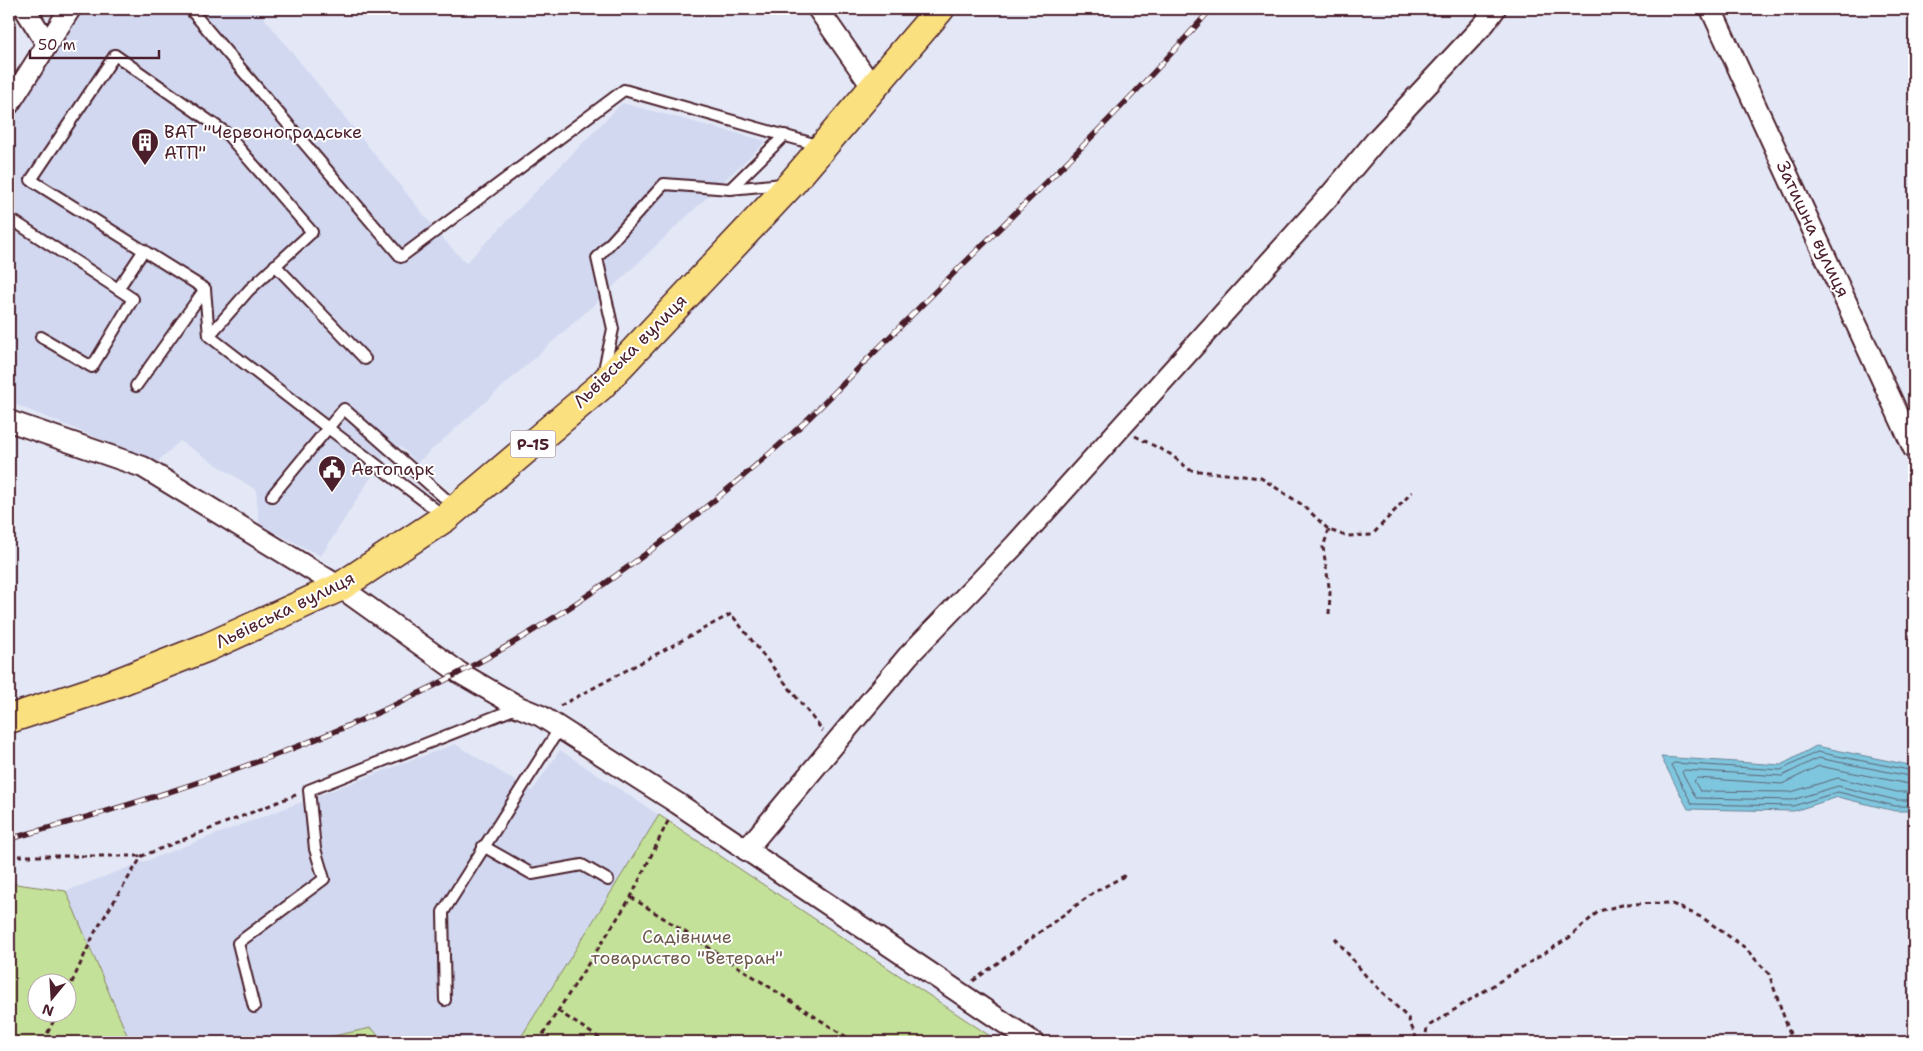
<svg xmlns="http://www.w3.org/2000/svg" width="1923" height="1051" viewBox="0 0 1923 1051" font-family="'Shantell Sans',sans-serif">
<rect width="100%" height="100%" fill="#e4e8f6"/>
<filter id="ink" filterUnits="userSpaceOnUse"><feTurbulence type="fractalNoise" baseFrequency=".02" numOctaves="2"/><feDisplacementMap in="SourceGraphic" scale="10" xChannelSelector="R" yChannelSelector="G"/><feConvolveMatrix kernelMatrix="1 2 1 2 8 2 1 2 1" color-interpolation-filters="sRGB"/></filter>
<g filter="url(#ink)">
<g fill="#d1d8f0">
<polygon points="83,9 257,9 445,241 466,263 622,103 766,141 597,302 417,463 400,446 385,455 321,556 259,524 256,490 180,441 157,462 9,402 9,120"/>
<polygon points="455,744 532,791 560,750 659,815 518,1042 386,1042 371,1028 305,1042 130,1042 66,891"/>
</g>
<g fill="#c3e198" stroke="#868062" fill-rule="evenodd">
<polygon points="659,815 999,1042 518,1042"/>
<path d="M9 883 66 891 130 1042H9ZM38 984H68V1014H38Z"/>
<polygon points="371,1028 386,1042 305,1042"/>
</g>
<polygon fill="#7ec6de" stroke="#698396" points="1816,746 1914,766 1914,811 1895,811 1838,797 1794,811 1688,809 1661,757 1781,765"/>
<g fill="none" stroke-linecap="round" stroke-linejoin="round">
<g stroke="#5f6273" stroke-width="1">
<polyline points="1914,771 1817,752 1781,770 1674,763 1671,765 1692,804 1793,806 1838,792 1895,806 1914,806"/>
<polyline points="1914,777 1818,758 1782,776 1684,770 1682,772 1696,798 1792,800 1838,786 1896,800 1914,800"/>
<polyline points="1914,785 1819,766 1782,784 1697,778 1694,781 1700,791 1791,792 1838,778 1897,792 1914,792"/>
</g>
<g stroke="#4a1f2b" stroke-width="14">
<g id="service">
<polyline points="190,9 401,257 624,90 821,146"/>
<polyline points="730,189 785,135"/>
<polyline points="9,218 118,289"/>
<polyline points="275,265 365,359"/>
<polyline points="209,336 249,290 312,232 225,132 115,55 31,180 205,289 209,336 328,428 344,409 456,508"/>
<polyline points="41,337 92,367 133,299 118,289 144,250"/>
<polyline points="603,374 613,329 597,258 664,184 730,189 783,184"/>
<polyline points="136,386 205,289"/>
<polyline points="272,496 328,428 444,516"/>
<polyline points="483,846 532,874 582,865 608,880"/>
<polyline points="445,1000 443,912 559,729"/>
<polyline points="254,1007 238,943 324,879 315,849 309,790 519,707"/>
</g>
</g>
<g stroke="#4a1f2b" stroke-width="24">
<g id="minor">
<polyline points="25,9 47,44"/>
<polyline points="818,9 873,88"/>
<polyline points="1711,9 1914,449"/>
<polyline points="9,104 70,9"/>
<polyline points="9,421 143,467 340,587 460,673 519,707 541,716 677,803 1033,1042"/>
<polyline points="746,850 908,656 1015,545 1331,194 1378,138 1485,23 1495,9"/>
</g>
</g>
<g stroke="#4a1f2b" stroke-width="31">
<polyline id="primary" points="9,719 106,687 208,647 340,587 446,517 601,386 792,183 940,9"/>
</g>
<g stroke="#4a1f2b" stroke-width="3" stroke-dasharray="5 4" stroke-linecap="butt">
<polyline points="1135,436 1170,454 1190,470 1261,478 1304,506 1329,530 1346,536 1372,535 1412,492"/>
<polyline points="1329,614 1330,593 1323,547 1329,530"/>
<polyline points="560,706 731,614 823,731"/>
<polyline points="9,856 142,856"/>
<polyline points="631,897 854,1042"/>
<polyline points="1335,938 1366,976 1408,1018 1418,1042"/>
<polyline points="973,981 1093,893 1126,875"/>
<polyline points="68,991 95,932 142,856 298,794"/>
<polyline points="558,1011 605,1042"/>
<polyline points="47,1042 47,1034 57,1014"/>
<polyline points="538,1042 631,897 669,819"/>
<polyline points="1425,1042 1427,1027 1570,937 1599,911 1626,904 1670,903 1703,918 1744,947 1769,974 1790,1034 1800,1042"/>
</g>
<use href="#service" stroke="#fff" stroke-width="10"/>
<use href="#minor" stroke="#fff" stroke-width="20"/>
<use href="#primary" stroke="#fbe080" stroke-width="28"/>
<g stroke="#4a1f2b" stroke-width="5.5">
<path id="rail" d="M9 839C163 797 315 749 457 674 574 613 686 528 785 440 806 422 825 402 844 383 879 347 915 312 950 277 1039 190 1129 103 1211 9"/>
</g>
<use href="#rail" stroke="#fff" stroke-width="4" stroke-dasharray="11" stroke-linecap="butt"/>
</g>
</g>
<defs>
<g id="building-pin" transform="scale(1.4375)"><path d="M0 17L-7.5 6A9.5 9.5 0 1 1 7.5 6Z" fill="#4a1f2b" stroke="#fff"/><path d="M-4-6H4V6H1V3H-1V6H-4ZM-2.5-4.3h1.7v1.8h-1.7ZM.8-4.3h1.7v1.8H.8ZM-2.5-1h1.7V.8h-1.7ZM.8-1h1.7V.8H.8Z" fill="#fff"/></g>
<g id="civic-pin" transform="scale(1.4375)"><path d="M0 17L-7.5 6A9.5 9.5 0 1 1 7.5 6Z" fill="#4a1f2b" stroke="#fff"/><path d="M-.6-6.5H3V-4.5H.6V-3L4-1V1h2V6H-6V1h2V-1L-.6-3ZM-1.2 2.5V6h2.4V2.5Z" fill="#fff"/></g>
</defs>
<g fill-rule="evenodd">
<use href="#building-pin" x="145" y="142"/>
<use href="#civic-pin" x="332" y="469"/>
</g>
<g text-anchor="middle" stroke-width="4" stroke-linejoin="round" paint-order="stroke">
<rect fill="#fff" stroke="#80626b" stroke-width="1" x="510.5" y="430.5" width="45" height="27" rx="4"/>
<g font-size="16" font-weight="bold" fill="#4a1f2b">
<text x="533" y="450">Р-15</text>
</g>
<g font-size="18" fill="#4a1f2b" stroke="#fff" text-anchor="start">
<text x="164" y="138">ВАТ "Червоноградське<tspan x="164" dy="21">АТП"</tspan></text>
<text x="351" y="475">Автопарк</text>
</g>
<g font-size="18" fill="#4a1f2b" stroke="#fff">
<text transform="translate(1813 229) rotate(65)" y="6">Затишна вулиця</text>
<text transform="translate(630 351) rotate(-45)" y="6">Львівська вулиця</text>
<text transform="translate(285 610) rotate(-26)" y="6">Львівська вулиця</text>
</g>
<g font-size="18" fill="#6e594c" stroke="#fff">
<text x="687" y="943">Садівниче<tspan x="687" dy="21">товариство "Ветеран"</tspan></text>
</g>
</g>
<rect width="1923" height="1051" fill="none" stroke="#fff" stroke-width="30"/>
<rect x="15" y="15" width="1893" height="1021" fill="none" stroke="#4a1f2b" stroke-width="2" filter="url(#ink)"/>
<g transform="translate(52 998) rotate(198)"><circle r="24" fill="#ffffff" stroke="#b7a5aa"/>
<path d="M0-4L9 19L0 12L-9 19Z" fill="#4a1f2b"/>
<text y="-8" font-size="14" font-weight="bold" text-anchor="middle" fill="#4a1f2b">N</text>
</g>
<path d="M30 50v8h129v-8" fill="none" stroke="#4a1f2b" stroke-width="2.5"/>
<text x="38" y="50" font-size="15" fill="#4a1f2b" stroke="#ffffff" stroke-width="4" paint-order="stroke">50 m</text>
</svg>
